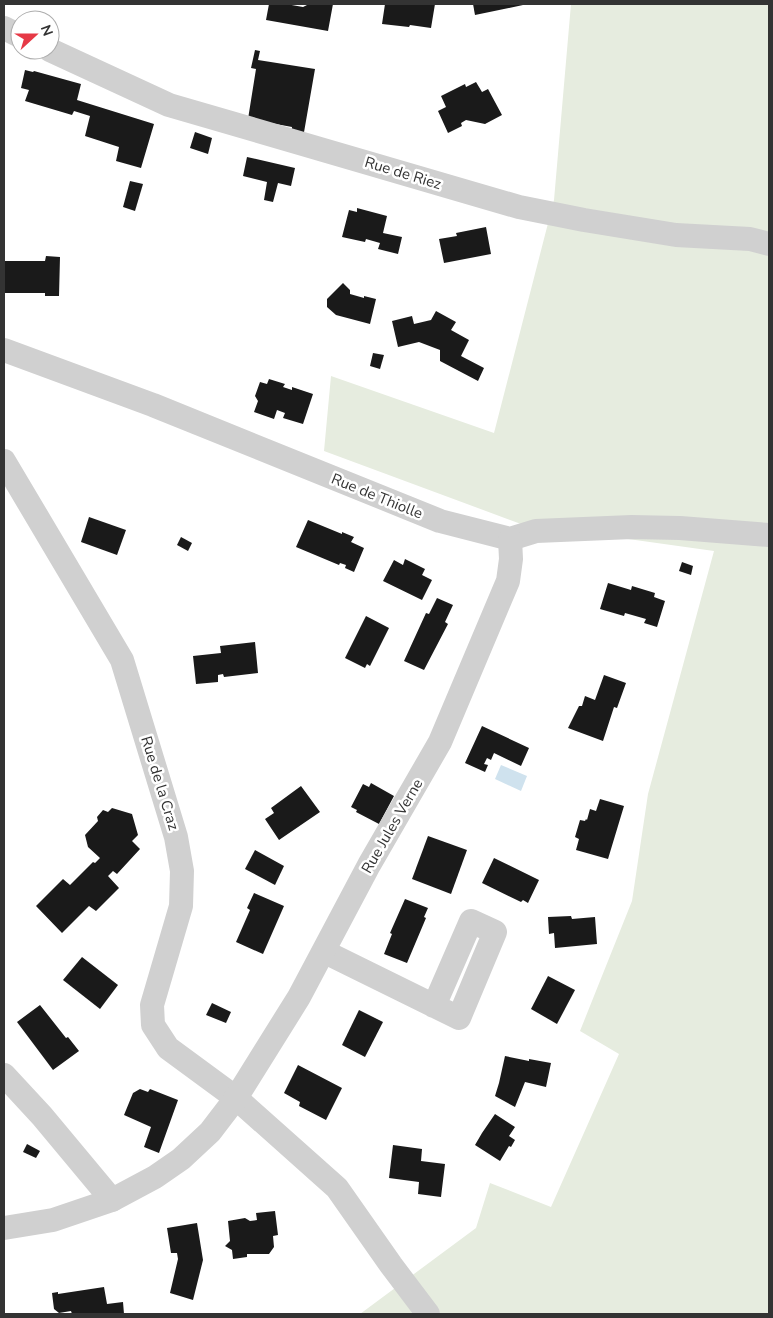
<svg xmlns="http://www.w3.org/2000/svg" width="773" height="1318" viewBox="0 0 773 1318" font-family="'Nunito Sans',sans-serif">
<rect width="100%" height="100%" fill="#fff"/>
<polygon fill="#e6ecdf" points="571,4 769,4 769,1314 360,1314 476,1228 490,1183 551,1207 619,1054 580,1031 632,901 648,794 714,551 521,524 324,451 331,376 494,433 554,200"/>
<polygon fill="#cfe2ee" points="501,765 527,776 521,791 495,779"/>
<g fill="#1a1a1a">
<polygon points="269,4 286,4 303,7 309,4 333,4 328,31 266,20"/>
<polygon points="385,4 435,4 431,28 410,25 409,27 382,24"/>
<polygon points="473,4 523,4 523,5 475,15"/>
<polygon points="255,50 260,51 258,60 315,69 303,138 291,136 292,127 248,119 256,69 251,68"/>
<polygon points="25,70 33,72 34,71 81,84 77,100 154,124 141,168 116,161 119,147 85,136 90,116 74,111 72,115 25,101 29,90 21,88"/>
<polygon points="476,82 482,92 488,89 502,115 485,124 466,120 461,123 462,126 448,133 438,111 446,107 441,96 465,84 466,87"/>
<polygon points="195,132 212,138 208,154 190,148"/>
<polygon points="247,157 295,168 291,186 278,183 273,202 264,200 267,182 243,176"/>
<polygon points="130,181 143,184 135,211 123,207"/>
<polygon points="357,208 387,216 383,233 402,237 398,254 378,249 380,243 366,239 365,242 342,237 349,210 357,212"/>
<polygon points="486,227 491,254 444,263 439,239 457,236 456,233"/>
<polygon points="46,256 60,257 59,296 45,296 45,293 4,293 4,261 45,261"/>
<polygon points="343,283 350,290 350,294 364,298 364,296 376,299 370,324 336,315 327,307 327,299"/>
<polygon points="436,311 456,322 451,330 469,340 461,356 484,368 478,381 440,361 440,350 419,342 398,347 392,321 412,316 414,324 431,320"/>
<polygon points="373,353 384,355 380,369 370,366"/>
<polygon points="269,379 285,384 283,387 292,390 292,387 313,394 303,424 283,418 285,413 277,410 274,419 254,412 258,401 255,396 260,382 267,384"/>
<polygon points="89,517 126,530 117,555 81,542"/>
<polygon points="308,520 342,534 342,532 354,537 351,542 364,548 354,572 345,568 346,565 340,563 339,565 296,547"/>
<polygon points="181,537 192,543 188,551 177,545"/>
<polygon points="405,559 425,569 422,575 432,580 422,600 383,581 394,560 403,565"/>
<polygon points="682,562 693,566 691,575 679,571"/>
<polygon points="608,583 631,590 632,586 655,593 654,597 665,601 657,627 644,623 646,619 625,613 624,616 600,609"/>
<polygon points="437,598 453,605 445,622 448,624 424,670 404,661 426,613 429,614"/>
<polygon points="366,616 389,628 370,666 367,664 365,668 345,658"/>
<polygon points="255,642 258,673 224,677 223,674 218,675 218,682 196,684 193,656 221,653 220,646"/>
<polygon points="604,675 626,683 617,708 614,707 603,741 568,728 579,706 582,706 585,696 595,700"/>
<polygon points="482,726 529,748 521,766 494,753 491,760 487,758 484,764 488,765 485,772 465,763"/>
<polygon points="371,783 394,796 379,824 356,812 357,810 351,807 363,784 369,787"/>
<polygon points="301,786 320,812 279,840 265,819 274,813 271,808"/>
<polygon points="600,799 624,806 608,859 576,850 579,839 575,837 580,820 585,821 586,819 587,820 590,809 596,811"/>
<polygon points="112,808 132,814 138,835 132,841 140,849 117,874 113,871 108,876 119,888 96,911 89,906 62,933 36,906 63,879 70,885 93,862 95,863 100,858 88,847 85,835 98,821 97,817 103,810 108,812"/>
<polygon points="428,836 467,850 451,894 412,879"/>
<polygon points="255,850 284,866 275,885 245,869"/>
<polygon points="494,858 539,880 528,903 523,900 521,902 482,883"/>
<polygon points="254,893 284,906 263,954 236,942 250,910 247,908"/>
<polygon points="405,899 428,908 424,917 426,918 407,963 384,954 392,934 390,933"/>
<polygon points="571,916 572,919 595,917 597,944 555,948 554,933 549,934 548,917"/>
<polygon points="82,957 118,985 100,1009 63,980"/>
<polygon points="548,976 575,990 557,1024 531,1009"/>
<polygon points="212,1003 231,1012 226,1023 206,1015"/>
<polygon points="40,1005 66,1038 68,1037 79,1051 53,1070 17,1022"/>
<polygon points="359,1010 383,1022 365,1057 342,1045"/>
<polygon points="505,1056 529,1061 529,1059 551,1063 546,1087 525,1082 515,1107 495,1096 499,1083"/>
<polygon points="298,1065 342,1088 326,1120 299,1106 300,1102 284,1093"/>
<polygon points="140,1089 148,1092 150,1089 178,1100 159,1153 144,1147 151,1127 124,1115 133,1093"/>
<polygon points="495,1114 515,1127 509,1136 515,1140 511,1147 509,1146 500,1161 475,1145 482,1133"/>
<polygon points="27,1144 40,1151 36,1158 23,1152"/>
<polygon points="393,1145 422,1149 421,1161 445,1164 441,1197 418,1194 419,1182 389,1178"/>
<polygon points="275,1211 278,1235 273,1236 274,1247 269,1254 247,1254 247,1257 233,1259 232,1250 225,1246 230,1241 228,1221 245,1218 250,1221 257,1220 256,1213"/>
<polygon points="197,1223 203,1260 193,1300 170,1293 178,1259 177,1253 171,1253 167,1228"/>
<polygon points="104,1287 107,1304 123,1302 124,1314 72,1314 71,1311 59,1313 54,1309 52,1293 58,1292 58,1294"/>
</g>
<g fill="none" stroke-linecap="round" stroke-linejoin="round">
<g stroke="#d0d0d0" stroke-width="24">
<polyline points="4,28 20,36"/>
<polyline points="50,50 169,105 519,207 584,220 676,235 750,239 769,244"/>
<polyline points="4,350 153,405 440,521 510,539 536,531 632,527 680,528 769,535"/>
<polyline points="4,461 122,660 176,837 182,871 181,906 152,1005 153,1025 168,1048 236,1098 337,1188 391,1265 428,1314"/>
<polyline points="325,952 459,1018 495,932 471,921 434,1006"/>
<polyline points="4,1075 42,1116 112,1200"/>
<polyline points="4,1228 53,1220 112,1200 155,1177 181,1159 210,1132 236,1098 299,997 369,865 440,742 508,581 511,559 510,539"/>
</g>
</g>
<g text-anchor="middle" stroke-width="5" stroke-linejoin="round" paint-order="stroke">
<g font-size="15" fill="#333" stroke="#fff">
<text transform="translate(403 173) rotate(17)" y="5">Rue de Riez</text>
<text transform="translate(377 496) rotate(22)" y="5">Rue de Thiolle</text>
<text transform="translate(160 783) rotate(73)" y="5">Rue de la Craz</text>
<text transform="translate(392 826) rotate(-60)" y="5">Rue Jules Verne</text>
</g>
</g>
<rect width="773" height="1318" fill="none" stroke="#333333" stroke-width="10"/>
<g transform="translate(35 35) rotate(69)"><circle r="24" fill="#ffffff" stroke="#adadad"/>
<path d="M0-4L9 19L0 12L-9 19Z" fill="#e63946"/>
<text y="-8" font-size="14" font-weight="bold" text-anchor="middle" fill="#333333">N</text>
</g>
</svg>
